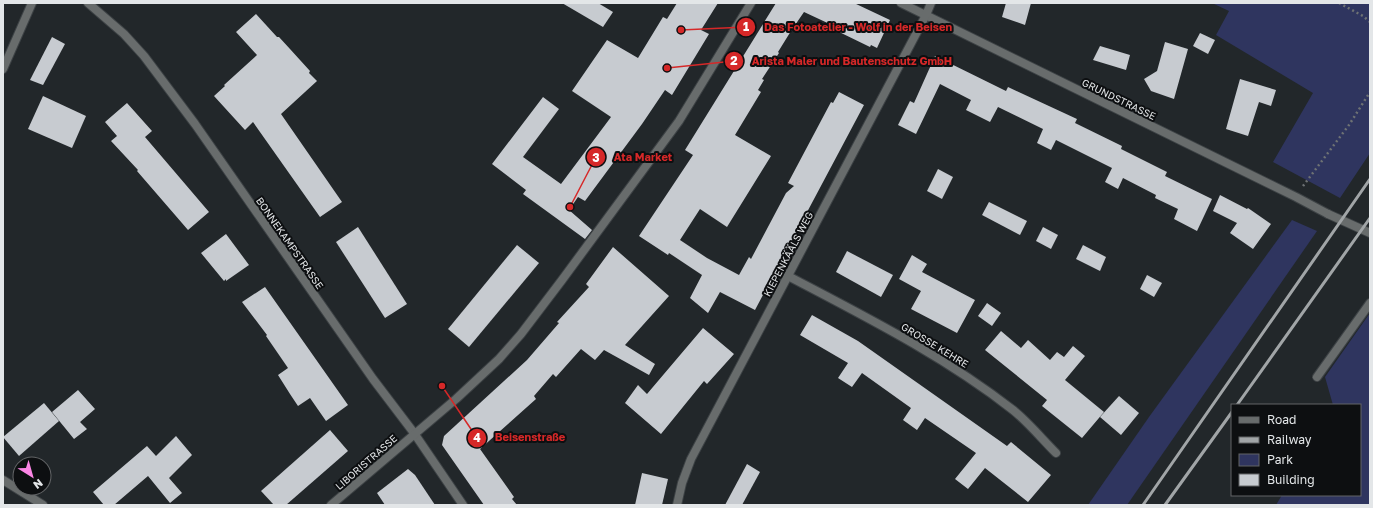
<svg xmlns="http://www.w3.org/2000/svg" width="1373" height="508" viewBox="0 0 1373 508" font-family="'Golos Text',sans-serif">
<rect width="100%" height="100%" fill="#22272a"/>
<g fill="#2f355f">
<polygon points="1212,3 1370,3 1370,153 1340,198 1273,162 1313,93 1216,35 1229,11"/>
<polygon points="1292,220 1317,231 1127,505 1088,505 1149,417"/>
<polygon points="1370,313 1370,505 1276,505 1282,495 1360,495 1360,405 1333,405 1325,377"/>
</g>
<g fill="#c7cbd0">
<polygon points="562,3 598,3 613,12 603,27"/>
<polygon points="677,3 718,3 701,30 709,34 672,95 665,90 642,124 585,201 578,197 569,210 592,230 585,239 523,194 526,190 492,164 543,97 559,109 523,157 561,184 611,117 572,91 607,40 638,58 663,17 667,19"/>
<polygon points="776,3 854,3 890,20 877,48 871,45 870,47 833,29 834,26 804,12 791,31 778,52 779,53 762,79 764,80 758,90 761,92 735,135 771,156 727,227 700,209 680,240 707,258 739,275 749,257 751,259 786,193 794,186 788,183 831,102 833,103 839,92 864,105 755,310 720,292 708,313 690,298 702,275 669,253 668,255 639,236 693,155 685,150"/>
<polygon points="1006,3 1031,3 1025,25 1002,17"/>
<polygon points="256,14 277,37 279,37 290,49 310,71 309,73 317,81 281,114 342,202 320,217 253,122 245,130 214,96 225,86 224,85 257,55 236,32"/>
<polygon points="1200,33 1215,40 1208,54 1193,46"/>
<polygon points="52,37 65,44 43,85 30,80"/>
<polygon points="1165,42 1188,49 1174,99 1151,91 1144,79 1157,71"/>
<polygon points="1100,46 1130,55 1126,70 1093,60"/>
<polygon points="935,56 1006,91 1008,87 1077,119 1075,123 1122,146 1121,149 1167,172 1165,176 1212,199 1197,231 1174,219 1178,209 1155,198 1156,195 1123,178 1118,189 1105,182 1112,168 1056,140 1051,150 1037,143 1043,129 998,107 990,122 966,110 971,100 940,84 916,134 898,125 910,101 914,103"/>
<polygon points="1240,79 1276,90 1271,106 1259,102 1248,136 1226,129"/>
<polygon points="43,96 86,116 72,148 28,129"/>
<polygon points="127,103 152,131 145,137 209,212 188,230 137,171 138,170 111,141 117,136 105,122"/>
<polygon points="938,169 953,177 942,199 927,191"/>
<polygon points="1220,195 1247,209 1248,208 1271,224 1253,249 1230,233 1237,223 1213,211"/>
<polygon points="989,202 1027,221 1020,235 982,215"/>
<polygon points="358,227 407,304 385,318 336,242"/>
<polygon points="1043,227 1058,235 1051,249 1036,241"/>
<polygon points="226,234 249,265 226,281 226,279 224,281 201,253"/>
<polygon points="517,245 539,263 469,347 448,329"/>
<polygon points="1083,245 1106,257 1100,271 1076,259"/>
<polygon points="613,247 669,296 625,345 655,364 649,375 604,350 595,360 581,349 556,377 553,374 534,396 536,399 480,449 514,497 512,499 517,505 484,505 442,445 444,436 527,360 559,323 557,322 589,287 586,284"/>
<polygon points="847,251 893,275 881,297 836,272"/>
<polygon points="912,255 927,264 922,272 975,300 957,333 911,309 921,291 899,279"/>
<polygon points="1147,275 1162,283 1154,297 1140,289"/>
<polygon points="265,287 348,405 326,421 310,398 298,406 290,394 278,375 288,368 266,336 267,335 242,302"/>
<polygon points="987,303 1001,313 992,326 978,316"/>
<polygon points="812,315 858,341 1007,446 1011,442 1051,475 1028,502 985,468 968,489 955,479 976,453 925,418 917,430 903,420 911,408 862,373 852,387 838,378 848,363 800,335"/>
<polygon points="703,328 734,354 707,384 704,381 661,434 625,403 638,385 647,394"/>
<polygon points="1001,331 1021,348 1028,340 1050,360 1057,352 1064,357 1073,346 1085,356 1065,380 1104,412 1082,438 1042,406 1047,400 985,350"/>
<polygon points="78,390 95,409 80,422 87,429 74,439 52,412"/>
<polygon points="1119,396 1139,413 1121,435 1100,417"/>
<polygon points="44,403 59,421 19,456 3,437"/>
<polygon points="330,430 348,451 286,505 274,505 261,491"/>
<polygon points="176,436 192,455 169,478 182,493 170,503 148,476 114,505 104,505 93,492 147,446 156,456"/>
<polygon points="747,464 760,472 742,505 725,505"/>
<polygon points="408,469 415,475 435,505 385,505 377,493"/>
<polygon points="642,473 668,479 662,505 635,505"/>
</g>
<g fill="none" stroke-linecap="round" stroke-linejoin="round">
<g stroke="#3d4245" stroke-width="10">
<g id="lane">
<polyline points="1328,214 1370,233"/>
<polyline points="1317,377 1370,303"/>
</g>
</g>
<g stroke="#3d4245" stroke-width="10">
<g id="street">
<polyline points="88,3 124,34 144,56 195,124 373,379 414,433 463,505"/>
<polyline points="901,3 1296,197 1328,214"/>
<polyline points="3,69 32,3"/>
<path d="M788 276C866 317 944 356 1013 410 1028 422 1042 439 1056 453"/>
<polyline points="3,480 43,505"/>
<polyline points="331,505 456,399 499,359 521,334 562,280 679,121 751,3"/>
<polyline points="677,505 682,483 691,459 926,15 931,3"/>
</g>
</g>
<g stroke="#6e7274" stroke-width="2.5" stroke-dasharray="2 3" stroke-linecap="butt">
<polyline points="1339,3 1363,16 1370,22"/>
<polyline points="1303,186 1349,125 1370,92"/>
</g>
<use href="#lane" stroke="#686c6c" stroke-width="8"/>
<use href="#street" stroke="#686c6c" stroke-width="8"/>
<g stroke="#a1a5a7" stroke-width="3">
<polyline points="1237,405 1370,218"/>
<polyline points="1143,505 1370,179"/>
<polyline points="1165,505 1232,412"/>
</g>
</g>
<g text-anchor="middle" stroke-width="4" stroke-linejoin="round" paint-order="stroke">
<g font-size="10" fill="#e3e6e8" stroke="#0d0f11">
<text transform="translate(1119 99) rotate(26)" y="4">GRUNDSTRASSE</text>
<text transform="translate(290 243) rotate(55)" y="4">BONNEKAMPSTRASSE</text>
<text transform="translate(788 254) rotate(-62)" y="4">KIEPENKÄÄLS WEG</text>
<text transform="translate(935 345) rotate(31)" y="4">GROSSE KEHRE</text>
<text transform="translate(366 462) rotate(-41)" y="4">LIBORISTRASSE</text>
</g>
</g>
<path fill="none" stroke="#d62828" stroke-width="1.5" d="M681 30L746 27M667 68L734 61M570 207L596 157M442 386L477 438"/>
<g fill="#d62828" stroke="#0d0f11" stroke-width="1.5">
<circle cx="681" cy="30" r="4"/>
<circle cx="667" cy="68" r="4"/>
<circle cx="570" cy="207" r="4"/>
<circle cx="442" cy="386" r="4"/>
<circle cx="746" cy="27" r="10"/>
<circle cx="734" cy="61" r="10"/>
<circle cx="596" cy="157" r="10"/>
<circle cx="477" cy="438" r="10"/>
</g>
<g font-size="12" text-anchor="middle" font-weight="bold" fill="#fff">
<text x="746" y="31">1</text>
<text x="734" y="65">2</text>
<text x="596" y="162">3</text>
<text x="477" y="442">4</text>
</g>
<g font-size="11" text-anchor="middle" font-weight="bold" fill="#d62828" stroke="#0d0f11" stroke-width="4" stroke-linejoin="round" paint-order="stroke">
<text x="858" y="31">Das Fotoatelier - Wolf in der Beisen</text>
<text x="852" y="65">Arista Maler und Bautenschutz GmbH</text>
<text x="643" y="161">Ata Market</text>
<text x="530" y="441">Beisenstraße</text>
</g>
<rect width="1373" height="508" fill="none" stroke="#e3e6e8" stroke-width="8"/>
<rect x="1231" y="404" width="130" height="92" fill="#0d0f11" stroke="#636567"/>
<rect x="1239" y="417" width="20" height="6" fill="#686c6c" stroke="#636567"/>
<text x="1267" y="424" font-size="12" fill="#e3e6e8">Road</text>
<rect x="1239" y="437" width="20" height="6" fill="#a1a5a7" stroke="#636567"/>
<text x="1267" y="444" font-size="12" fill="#e3e6e8">Railway</text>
<rect x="1239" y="454" width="20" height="12" fill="#2f355f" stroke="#636567"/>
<text x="1267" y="464" font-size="12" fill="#e3e6e8">Park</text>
<rect x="1239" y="474" width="20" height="12" fill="#c7cbd0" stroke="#636567"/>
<text x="1267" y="484" font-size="12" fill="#e3e6e8">Building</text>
<g transform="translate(32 476) rotate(143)"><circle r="19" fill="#0d0f11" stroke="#636567"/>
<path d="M0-3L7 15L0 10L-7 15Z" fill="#fb86e5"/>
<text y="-6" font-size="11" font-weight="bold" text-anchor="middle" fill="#e3e6e8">N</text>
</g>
</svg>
